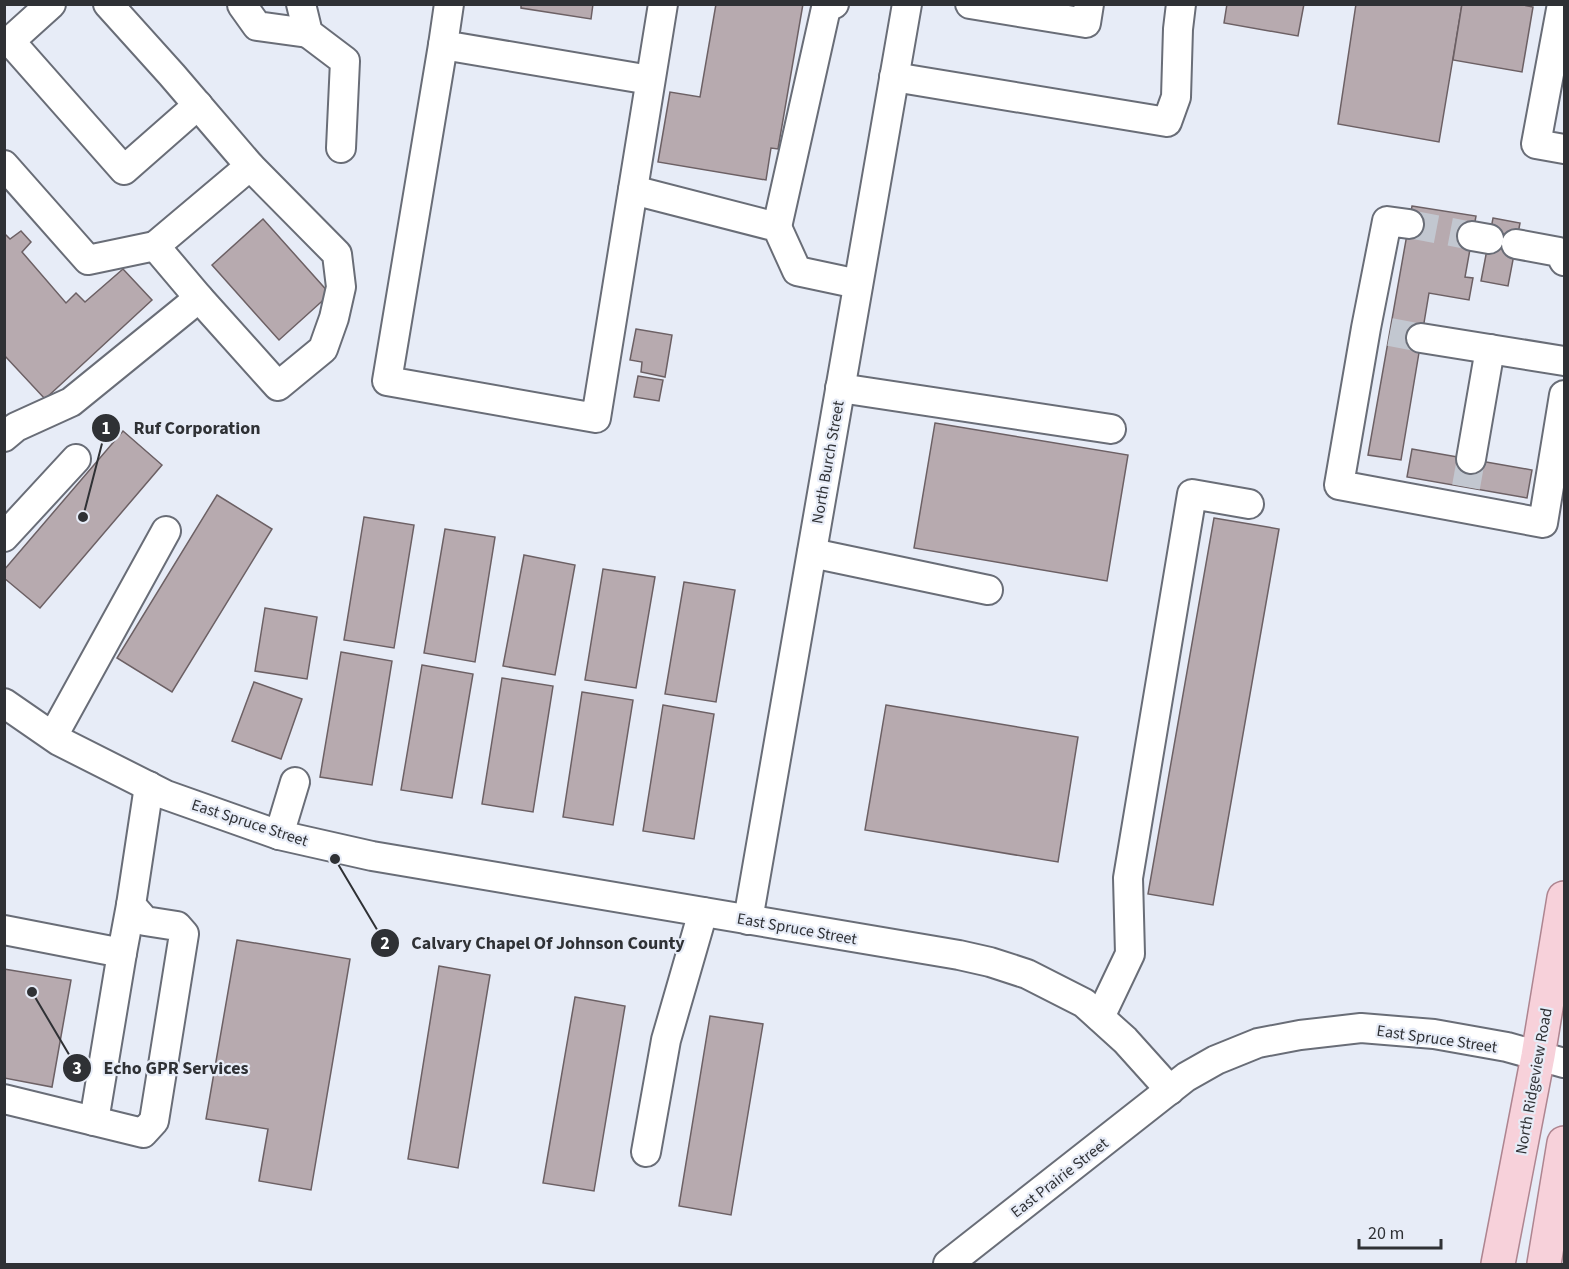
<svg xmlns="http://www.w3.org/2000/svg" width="1569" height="1269" viewBox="0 0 1569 1269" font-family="'Source Sans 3',sans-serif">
<rect width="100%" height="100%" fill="#e7ecf7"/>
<g fill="#b7aaaf" stroke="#6c6064" stroke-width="1.5">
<polygon points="521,4 593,4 591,19 521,8"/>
<polygon points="716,4 803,4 778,149 771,148 766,180 658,162 670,92 700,97"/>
<polygon points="1227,4 1304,4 1298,36 1224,23"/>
<polygon points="1356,4 1462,4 1439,142 1338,124"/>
<polygon points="1462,4 1518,4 1533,7 1522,72 1453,60"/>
<polygon points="1412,206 1476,216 1465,277 1473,278 1469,300 1429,293 1401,460 1368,455"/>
<polygon points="1493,218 1520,223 1508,286 1481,281"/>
<polygon points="263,219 330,294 279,340 212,265"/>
<polygon points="21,231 31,242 22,252 66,303 76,293 85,302 123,269 152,300 45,399 4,355 4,233 10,239"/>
<polygon points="636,329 672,335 665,377 641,372 642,362 630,360"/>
<polygon points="638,376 663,380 659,401 634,397"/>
<polygon points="935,423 1128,455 1107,581 914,548"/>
<polygon points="123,431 162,465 40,608 4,578 4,570"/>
<polygon points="1412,449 1532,470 1527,498 1407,477"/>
<polygon points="217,495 272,529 172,692 117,658"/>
<polygon points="364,517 414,525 394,648 344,640"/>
<polygon points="1214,518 1279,529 1213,905 1148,894"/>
<polygon points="445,529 495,537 475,662 424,653"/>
<polygon points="524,555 575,565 555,675 503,666"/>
<polygon points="603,569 655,577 636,688 585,680"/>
<polygon points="684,582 735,590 716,702 665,694"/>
<polygon points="265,608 317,617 307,679 255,671"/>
<polygon points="341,652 392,661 372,785 320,777"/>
<polygon points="422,665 473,674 452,798 401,790"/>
<polygon points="502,678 553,686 533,812 482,804"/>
<polygon points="254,682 302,699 281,759 232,741"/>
<polygon points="582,692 633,700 613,825 563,817"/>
<polygon points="663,705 714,714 694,839 643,831"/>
<polygon points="886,705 1078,737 1058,862 865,830"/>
<polygon points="237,940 350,959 311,1190 259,1181 268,1129 206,1119"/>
<polygon points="439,966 490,975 458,1168 408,1159"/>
<polygon points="4,969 71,980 52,1087 4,1078"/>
<polygon points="575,997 625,1006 594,1191 543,1183"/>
<polygon points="710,1016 763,1024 731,1215 679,1206"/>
</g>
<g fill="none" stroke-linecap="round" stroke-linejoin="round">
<g stroke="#c2c7d0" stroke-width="28" stroke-dasharray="28 14" stroke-linecap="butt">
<polyline points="1409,224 1472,236"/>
<polyline points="1390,332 1421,338"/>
<polyline points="1466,487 1471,459"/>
</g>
<g stroke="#696d77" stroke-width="32">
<g id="minor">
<polyline points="51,4 10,41 124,170 198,105"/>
<polyline points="301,4 308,33 345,61 341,148"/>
<polyline points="449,4 443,45 650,80"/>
<polyline points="970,4 1086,23 1089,4"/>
<polyline points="1562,4 1536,144 1564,149"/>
<polyline points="242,5 257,26 308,33"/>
<polyline points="443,45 387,381 596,418 663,4"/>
<polyline points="894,77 1167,122 1176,97 1178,29 1181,4"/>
<polyline points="4,165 88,260 155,246"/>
<polyline points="633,190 777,227 797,271 858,284"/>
<polyline points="1409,224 1387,221 1366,328 1339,485 1543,523 1564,395"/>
<polyline points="777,227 826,8 834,4"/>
<polyline points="1472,236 1489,239"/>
<polyline points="1516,244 1559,252 1564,261"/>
<polyline points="199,298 278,386 323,349 334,318 341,287 337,254 250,166"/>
<polyline points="1421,338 1564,361"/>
<polyline points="840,388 1111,429"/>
<polyline points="4,437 16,427 71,402 199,298 155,246 250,166 172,75 108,4"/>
<polyline points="1471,459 1490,349"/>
<polyline points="4,537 76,459"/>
<polyline points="812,553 988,590"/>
<polyline points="4,703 59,741 166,795 279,835 372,856 959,955 990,962 1027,974 1084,1003 1125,1040 1170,1090"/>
<polyline points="53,736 166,531"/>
<polyline points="279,835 295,782"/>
<polyline points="748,920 907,4"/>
<polyline points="4,930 122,953 131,905"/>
<polyline points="1100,1017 1130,954 1128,878 1192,494 1249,504"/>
<polyline points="4,1099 143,1133 154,1121 184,934 177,926 145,921 131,905 149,786"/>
<polyline points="94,1121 122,953"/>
<polyline points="646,1152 666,1040 703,912"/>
<polyline points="948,1264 1186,1077 1216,1060 1258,1043 1300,1035 1361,1028 1434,1034 1507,1047 1564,1063"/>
</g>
</g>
<g stroke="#ae8590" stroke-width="36">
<g id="major">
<polyline points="1498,1264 1538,1056 1564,898"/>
<polyline points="1544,1264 1564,1143"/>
</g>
</g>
<use href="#minor" stroke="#fff" stroke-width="28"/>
<use href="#major" stroke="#f7d1da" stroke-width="33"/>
</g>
<g text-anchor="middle" stroke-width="4.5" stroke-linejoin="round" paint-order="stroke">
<g font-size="16" fill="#2f3135" stroke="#e7ecf7">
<text transform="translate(827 462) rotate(-80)" y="6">North Burch Street</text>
<text transform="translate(250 822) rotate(18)" y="6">East Spruce Street</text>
<text transform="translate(797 928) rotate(10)" y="6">East Spruce Street</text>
<text transform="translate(1437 1038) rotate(8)" y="6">East Spruce Street</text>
<text transform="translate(1533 1081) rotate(-80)" y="6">North Ridgeview Road</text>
<text transform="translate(1059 1177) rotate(-38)" y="6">East Prairie Street</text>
</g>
</g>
<path fill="none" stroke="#2f3135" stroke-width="2" d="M83 517L106 428M335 859L385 943M32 992L77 1068"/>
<g fill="#2f3135" stroke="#e7ecf7" stroke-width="2">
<circle cx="83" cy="517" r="6"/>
<circle cx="335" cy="859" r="6"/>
<circle cx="32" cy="992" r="6"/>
<circle cx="106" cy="428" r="15"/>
<circle cx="385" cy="943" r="15"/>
<circle cx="77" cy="1068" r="15"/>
</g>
<g font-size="18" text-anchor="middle" font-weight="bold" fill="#fff">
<text x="106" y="434">1</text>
<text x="385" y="949">2</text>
<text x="77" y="1074">3</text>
</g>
<g font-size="18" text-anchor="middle" font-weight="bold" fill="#2f3135" stroke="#e7ecf7" stroke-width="4.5" stroke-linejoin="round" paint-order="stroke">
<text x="197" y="434">Ruf Corporation</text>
<text x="548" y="949">Calvary Chapel Of Johnson County</text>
<text x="176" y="1074">Echo GPR Services</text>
</g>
<rect width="1569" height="1269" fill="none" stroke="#2f3135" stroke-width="12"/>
<path d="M1359 1239v9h82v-9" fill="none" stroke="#2f3135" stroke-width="3"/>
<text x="1368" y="1239" font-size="18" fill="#2f3135" stroke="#e7ecf7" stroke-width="4.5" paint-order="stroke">20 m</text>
</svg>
